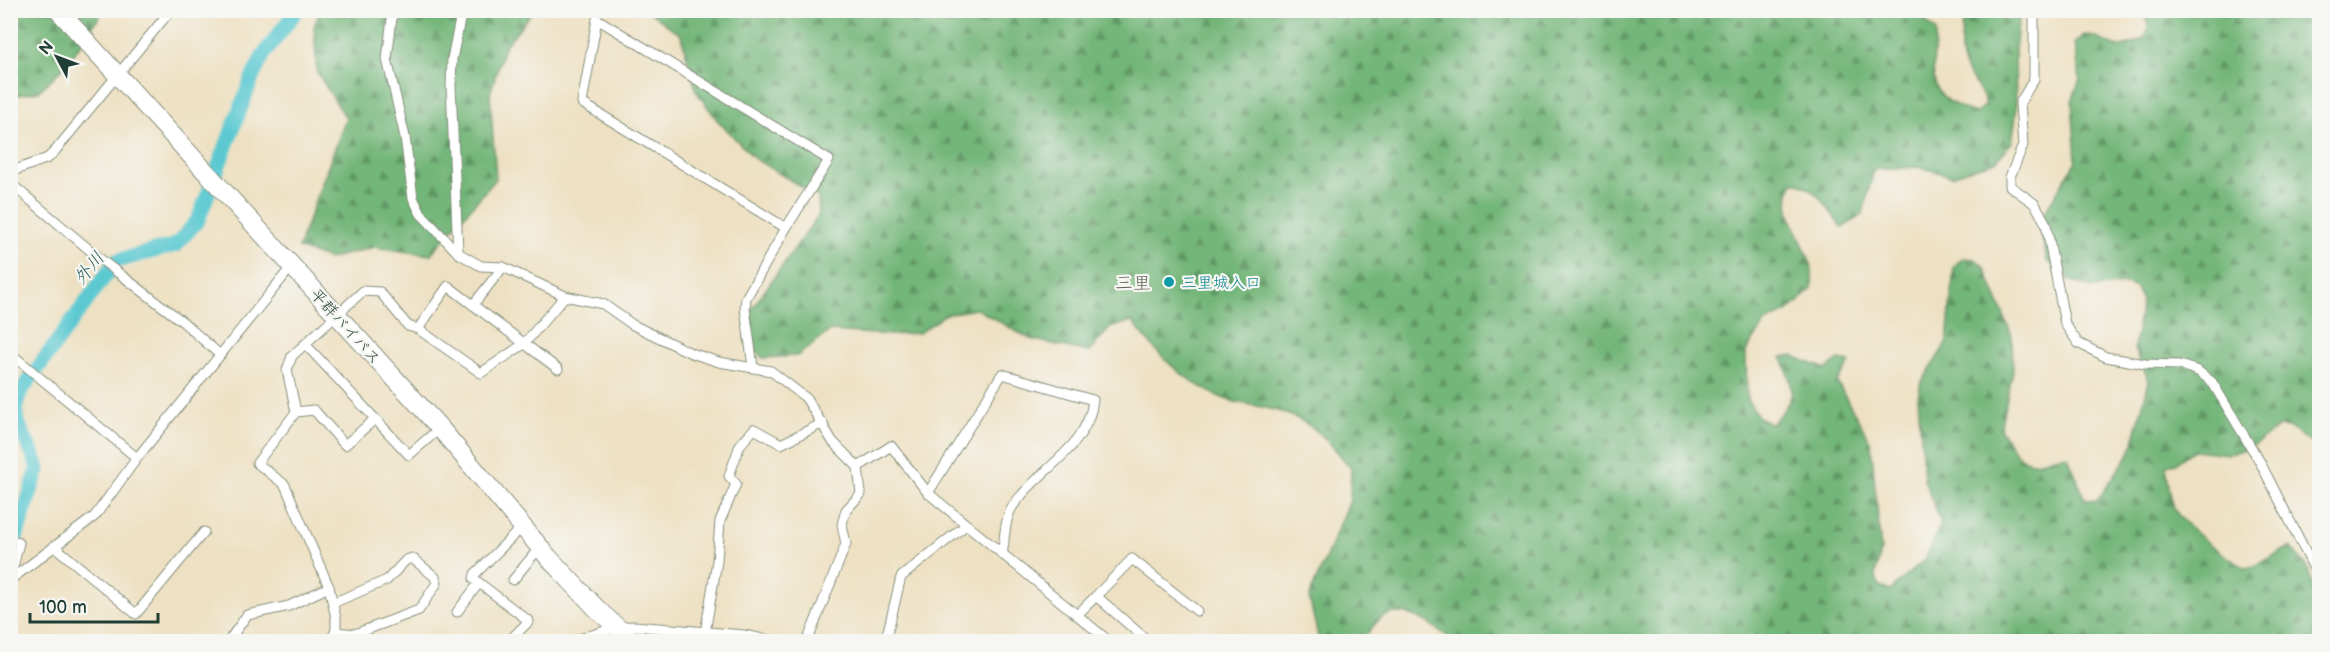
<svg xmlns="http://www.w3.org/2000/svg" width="2330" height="652" viewBox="0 0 2330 652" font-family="'Balsamiq Sans','Klee One',sans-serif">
<defs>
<pattern id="forest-firs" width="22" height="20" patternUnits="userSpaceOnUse" patternTransform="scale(1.5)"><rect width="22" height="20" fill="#73b679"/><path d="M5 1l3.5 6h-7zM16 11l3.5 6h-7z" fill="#5e9564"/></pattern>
</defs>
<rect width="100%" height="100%" fill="#f6f6f2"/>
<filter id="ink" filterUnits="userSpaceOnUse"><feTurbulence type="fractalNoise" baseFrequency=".0167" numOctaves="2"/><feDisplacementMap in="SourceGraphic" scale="12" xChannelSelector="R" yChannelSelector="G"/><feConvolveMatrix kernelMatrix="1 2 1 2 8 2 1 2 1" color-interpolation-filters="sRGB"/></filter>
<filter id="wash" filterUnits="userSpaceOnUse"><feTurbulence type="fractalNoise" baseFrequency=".008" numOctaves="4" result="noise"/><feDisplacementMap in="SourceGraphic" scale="24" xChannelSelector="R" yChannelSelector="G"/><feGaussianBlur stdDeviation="1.35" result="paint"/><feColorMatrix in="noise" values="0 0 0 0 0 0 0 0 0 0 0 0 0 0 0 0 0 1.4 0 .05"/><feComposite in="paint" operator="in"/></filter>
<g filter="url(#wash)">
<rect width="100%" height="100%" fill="#eee1c3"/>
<g fill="url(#forest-firs)" stroke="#497a56" stroke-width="1.5">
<polygon points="11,11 103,11 68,63 39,91 11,96"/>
<polygon points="320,11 533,11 504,47 490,94 496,179 430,255 374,247 329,259 298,248 346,118 317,72 314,26"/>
<path d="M648 11H1916L1936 31C1932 78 1925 97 1976 113L1986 105C1982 91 1972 81 1965 68 1957 52 1963 27 1964 11H2020L2015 49 2016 115 2012 142 1997 160 1952 176 1919 167 1874 170 1862 215 1842 228C1828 210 1817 186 1793 182 1778 213 1803 236 1811 265 1813 272 1812 281 1812 289L1787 312 1767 321 1746 351 1747 400 1760 419 1772 424C1798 393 1795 394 1782 357L1793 356 1826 369 1839 360 1850 362 1837 382 1871 443 1881 551 1875 575 1879 586 1890 591 1926 558 1941 524 1924 479 1918 398 1920 385 1947 342 1954 266 1963 258 1975 259 1984 266 2012 336 2013 371 2000 428C2008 441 2017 462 2034 462 2047 461 2054 454 2068 456L2085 499 2097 501 2131 451 2149 381 2134 349 2142 301 2136 288 2125 284 2092 288 2070 280 2047 261 2042 237 2044 213 2076 161 2072 101 2080 79 2075 44 2084 35C2098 35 2106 46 2121 47 2127 47 2137 41 2144 39L2149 27 2143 11H2319V449L2290 428 2279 427 2250 448 2228 454 2194 450 2176 463 2166 465C2168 478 2169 495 2174 507 2182 527 2227 558 2246 568L2257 565 2290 547C2295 553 2302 559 2306 565 2319 588 2311 617 2316 641L1454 642C1436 627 1403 601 1380 619 1373 625 1367 635 1361 641H1319L1309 597 1350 500 1351 468C1321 433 1310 418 1263 407 1248 404 1231 403 1218 396 1181 379 1156 353 1132 321L1110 328 1089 352 1030 339 977 309 946 314 919 333 890 335 830 331 797 356 763 358 745 342 751 310 819 214 818 197 755 159 718 121 696 91 681 35Z"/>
</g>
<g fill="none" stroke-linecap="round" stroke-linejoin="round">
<path stroke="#5cc9d1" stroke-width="15" d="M10 556 38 469C31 440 9 426 19 394L116 261 176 245 198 220 252 78 264 54 297 10"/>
</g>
</g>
<g filter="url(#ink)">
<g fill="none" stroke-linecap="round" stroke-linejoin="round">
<g stroke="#868f7c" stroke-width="11">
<g id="street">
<polyline points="393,10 387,59 405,137 413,198 421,214 458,253 481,266 503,267 565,296 603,304 633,325 691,353 719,362 771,371 806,398 833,442 858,467 891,446 928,493 1110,642"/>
<polyline points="2034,10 2034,79 2020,103 2023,145 2010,177 2010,186 2035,204 2046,224 2065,324 2078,343 2106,357 2145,364 2180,365 2198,371 2212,382 2260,462 2320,580"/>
<polygon points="597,19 829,160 786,228 582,103"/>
<polyline points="10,172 48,158 55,151 171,10"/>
<polyline points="10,183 104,262 183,322 219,354"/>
<polyline points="458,253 451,85 452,59 462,10"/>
<polyline points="473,305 503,267"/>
<polyline points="418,329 448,286 558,369"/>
<polyline points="306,345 409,455 440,428"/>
<polyline points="10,353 137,458"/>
<polyline points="753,367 745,308 746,298 786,228"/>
<polyline points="296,412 314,410 345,445 375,419"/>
<path d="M928 493 1002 374 1093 400C1088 449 1038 469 1013 506 1004 519 1005 540 1002 555"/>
<polyline points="10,539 19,543 10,579"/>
<polyline points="54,546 136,614 204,532"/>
<polyline points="10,580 95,516 137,458 292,266"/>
<polyline points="513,580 540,547"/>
<polyline points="1096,596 1132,559 1197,611"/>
<polyline points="333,603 387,580 406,560 412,558 435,577 437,583 419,610 355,634 336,632"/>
<polyline points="457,612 479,583"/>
<polyline points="1077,615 1096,596 1149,642"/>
<polyline points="705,633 717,561 720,521 736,484 729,476 740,445 754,429 781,444 823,423"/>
<polyline points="228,642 247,615 289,606 329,587"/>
<polyline points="331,642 336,629 336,618 329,587 285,485 257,463 296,412 287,370 292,356 363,291 380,292 408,326 418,329 481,373 524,344 565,296"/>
<polyline points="508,642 529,621 474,579 475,574 522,527"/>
<polyline points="570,642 617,627 634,626 744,635 778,642"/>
<polyline points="807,642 846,544 842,524 846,510 861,494 858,467"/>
<polyline points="881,642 888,631 901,577 966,525"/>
</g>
</g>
<g stroke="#868f7c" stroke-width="20">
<polyline id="highway" points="58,10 440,428 548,557 597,609 633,642"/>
</g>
<use href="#street" stroke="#fff" stroke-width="9"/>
<use href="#highway" stroke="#fff" stroke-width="18"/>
</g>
</g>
<circle fill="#0f9aa8" stroke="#f6f6f2" stroke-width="2" cx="1169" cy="282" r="6"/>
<g text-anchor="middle" stroke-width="4.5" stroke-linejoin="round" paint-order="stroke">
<g font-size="16" fill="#0d838f" stroke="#f6f6f2" text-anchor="start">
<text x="1181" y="288">三里城入口</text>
</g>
<g font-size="16" fill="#1f3d34" stroke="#f6f6f2">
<text transform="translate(346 326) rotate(48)" y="6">平群バイパス</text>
</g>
<g font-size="18" font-style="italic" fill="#2e605b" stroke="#f6f6f2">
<text transform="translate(89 268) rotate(-51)" y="6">外川</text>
</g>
<g font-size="18" fill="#66665a" stroke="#f6f6f2">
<text x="1133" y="289">三里</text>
</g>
</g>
<rect width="2330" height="652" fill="none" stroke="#f6f6f2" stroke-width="36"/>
<g transform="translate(57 57) rotate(311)" stroke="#f6f6f2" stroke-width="4.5" paint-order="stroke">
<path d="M0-4.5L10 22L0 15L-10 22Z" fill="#1f3d34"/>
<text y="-9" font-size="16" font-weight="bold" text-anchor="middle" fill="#1f3d34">N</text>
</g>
<path d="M30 613v9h128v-9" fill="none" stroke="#1f3d34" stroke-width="3"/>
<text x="39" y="613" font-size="18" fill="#1f3d34" stroke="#f6f6f2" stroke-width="4.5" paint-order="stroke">100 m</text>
</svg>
